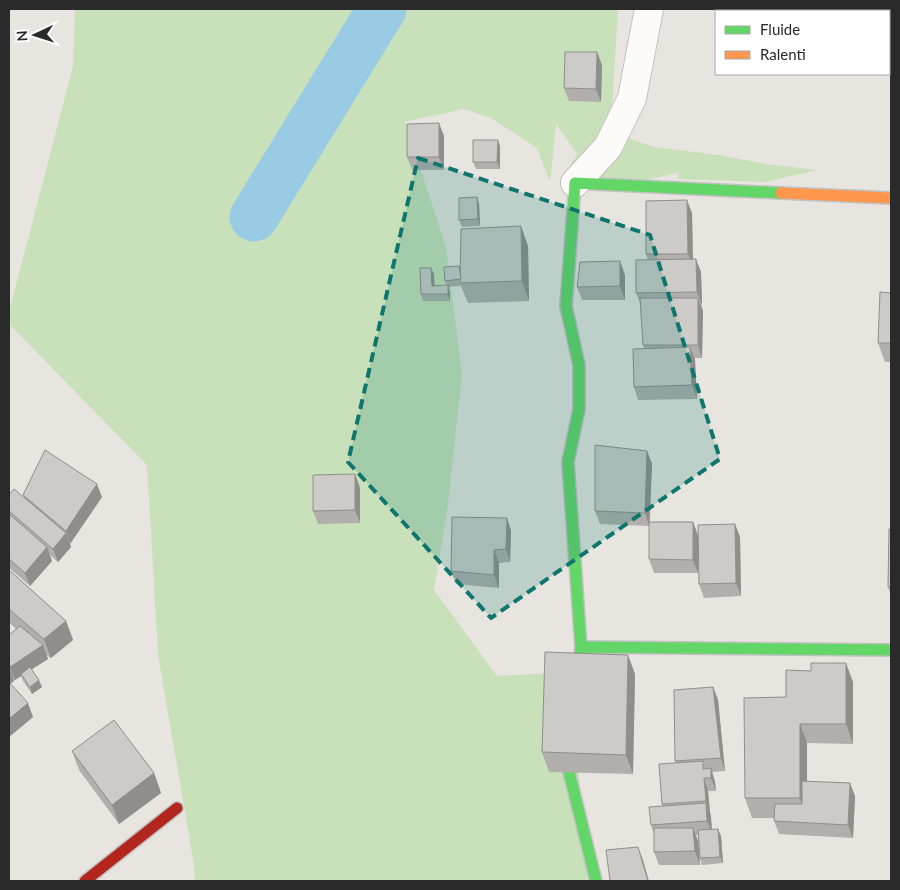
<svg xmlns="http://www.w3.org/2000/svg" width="900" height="890" viewBox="0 0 900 890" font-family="Lato,sans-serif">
<rect width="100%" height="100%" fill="#e8e5e0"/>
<polygon fill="#c9e1bb" points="75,9 618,9 611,124 618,135 655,147 718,155 767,164 817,170 766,182 678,179 677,173 605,190 569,168 577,154 556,124 550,182 537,148 491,118 463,109 405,122 446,247 462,375 448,504 434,590 497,676 569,672 589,881 195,881 193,860 158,654 147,465 9,324 9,312 73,66"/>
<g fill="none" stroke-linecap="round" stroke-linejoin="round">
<polyline stroke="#99cce4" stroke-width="49" points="254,217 382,9"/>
<g stroke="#c1c1c1" stroke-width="30">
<polyline id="street" points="575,183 608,147 632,98 649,9"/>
</g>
<g stroke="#c1c1c1" stroke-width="14">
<g id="fast">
<polyline points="581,647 568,462 579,409 579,365 566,306 575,183 781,193"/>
<polyline points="579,665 581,647 891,650"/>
<polyline points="571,735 567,764 596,881"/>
</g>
</g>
<g stroke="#c1c1c1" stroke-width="14">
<polyline id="slow" points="781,193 891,198"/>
</g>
<g stroke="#c1c1c1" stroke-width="14">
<polyline id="jam" points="85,881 177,808"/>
</g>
<use href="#street" stroke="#fcfbfa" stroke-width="28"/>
<use href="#fast" stroke="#63d668" stroke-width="11"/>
<use href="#slow" stroke="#ff974d" stroke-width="11"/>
<use href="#jam" stroke="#b3261e" stroke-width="11"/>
</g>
<g fill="#b0afab">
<polygon points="597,52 602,65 601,102 569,101 564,88"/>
<polygon points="444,136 444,170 412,170 407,157"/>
<polygon points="500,146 500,169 476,169 473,162"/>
<polygon points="477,197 479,204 480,226 462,227 459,220"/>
<polygon points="692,213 693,259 701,272 702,305 701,305 703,311 702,358 695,358 695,360 697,399 638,400 634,387 644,348 643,345 641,305 636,293 648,260 646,254"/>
<polygon points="528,246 529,301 468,303 461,286 448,287 450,292 450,301 423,301 421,294 431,268 434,274 434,286 447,285 445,281 459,266 461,270"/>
<polygon points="625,275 625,300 582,300 577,287"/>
<polygon points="891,293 891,362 885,362 878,343"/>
<polygon points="647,451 652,464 650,522 693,522 698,535 735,524 740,537 741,596 704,598 699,584 698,542 698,573 654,573 649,559 649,526 600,524 595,511"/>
<polygon points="355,474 360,488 360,523 318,524 313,511"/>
<polygon points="9,495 24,497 23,495 102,497 70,544 71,547 58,562 50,555 52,561 30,586 9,568"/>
<polygon points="507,518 511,531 510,562 499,563 499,588 456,584 451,571"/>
<polygon points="891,529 891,596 888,587"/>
<polygon points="9,570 66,621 73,640 51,658 46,655 48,659 32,669 42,687 32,694 23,681 21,676 15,680 14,679 14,681 10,684 33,717 9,737 9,635 16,629 9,622"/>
<polygon points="635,674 633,774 549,772 542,752"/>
<polygon points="853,682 853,744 807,743 807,781 855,796 853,838 779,834 774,821 774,818 752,818 745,798 786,697"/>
<polygon points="713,687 718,700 725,771 712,772 715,782 716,791 708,791 712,829 721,836 723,863 702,865 700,858 698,835 696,835 698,841 700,865 659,865 654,852 654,834 651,825 662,806 662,804 676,763 675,761"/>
<polygon points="72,751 154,773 161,793 119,824 79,770"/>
</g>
<g fill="#908e8b">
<polygon points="597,52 602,65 601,102 596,89"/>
<polygon points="439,123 444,136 444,170 439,157"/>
<polygon points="498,140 500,146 500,169 497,162"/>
<polygon points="477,197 479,204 480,226 478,219"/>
<polygon points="687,200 692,213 693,267 688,254"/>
<polygon points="521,226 528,246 529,301 522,281"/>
<polygon points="696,259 701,272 702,305 697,292"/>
<polygon points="620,261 625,275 625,300 620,286"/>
<polygon points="431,268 434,274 435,293 432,286"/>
<polygon points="448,285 450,292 450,301 448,294"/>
<polygon points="698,298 703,311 702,358 698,345"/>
<polygon points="690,347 695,360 697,399 692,385"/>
<polygon points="647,451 652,464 649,526 645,513"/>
<polygon points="355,474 360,488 360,523 355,510"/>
<polygon points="97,484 102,497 70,544 66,531"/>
<polygon points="507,518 511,531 510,562 506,549"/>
<polygon points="693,522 698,536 698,573 693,560"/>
<polygon points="735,524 740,537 741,596 736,583"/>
<polygon points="66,533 71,547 58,562 53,549"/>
<polygon points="47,547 52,561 30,586 25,573"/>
<polygon points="494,550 499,563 499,588 494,575"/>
<polygon points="66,621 73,640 51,658 44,639"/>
<polygon points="43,645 48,659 15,680 10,667"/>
<polygon points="628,655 635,674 633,774 626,755"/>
<polygon points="846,663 853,682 853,744 846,724"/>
<polygon points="9,668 10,668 14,681 9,685"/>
<polygon points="39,680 42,687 32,694 30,687"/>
<polygon points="713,687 718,700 725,771 721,758"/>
<polygon points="28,703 33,717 9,737 9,719"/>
<polygon points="800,724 807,743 807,817 800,798"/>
<polygon points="711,768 715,782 716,791 711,778"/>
<polygon points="154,773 161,793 119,824 112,805"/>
<polygon points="704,778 708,791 710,815 706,801"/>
<polygon points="850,783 855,796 853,838 848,825"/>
<polygon points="706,803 711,816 712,834 707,821"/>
<polygon points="693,828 698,841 700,865 695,851"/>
<polygon points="718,829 721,836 723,863 720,857"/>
<polygon points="638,847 643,860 649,881 648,881"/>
</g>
<g fill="#cdcbc7" stroke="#908e8b">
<polygon points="565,52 597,52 596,89 564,88"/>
<polygon points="439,123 439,157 407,157 407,124"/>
<polygon points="473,140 498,140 497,162 473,162"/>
<polygon points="477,197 478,219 459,220 459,198"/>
<polygon points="687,200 688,254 646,254 646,201"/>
<polygon points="521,226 522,281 460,283 461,229"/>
<polygon points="696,259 697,292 636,293 636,260"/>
<polygon points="620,261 620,286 577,287 580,262"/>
<polygon points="459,266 461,279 445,281 444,267"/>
<polygon points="420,268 431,268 432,286 448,285 448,294 421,294"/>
<polygon points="880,292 891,293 891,343 878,343"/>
<polygon points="640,298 698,298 698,345 643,345"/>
<polygon points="690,347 692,385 634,387 633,349"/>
<polygon points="595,445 647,451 645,513 595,511"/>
<polygon points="45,450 97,484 66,531 23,495"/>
<polygon points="355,474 355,510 313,511 313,475"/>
<polygon points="14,489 66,533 53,549 9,511 9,495"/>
<polygon points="9,514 47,547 25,573 9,559"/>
<polygon points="452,517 507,518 506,549 494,550 494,575 451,571"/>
<polygon points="649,522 693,522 693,560 649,559"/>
<polygon points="735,524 736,583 699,584 698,525"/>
<polygon points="889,529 891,529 891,587 888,587"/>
<polygon points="9,570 66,621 44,639 9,609"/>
<polygon points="20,626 43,645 10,667 9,665 9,635"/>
<polygon points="545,652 628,655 626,755 542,752"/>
<polygon points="811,663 846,663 846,724 800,724 800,798 745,798 744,698 786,697 786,670 811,671"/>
<polygon points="30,667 39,680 30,687 21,674"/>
<polygon points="9,682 28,703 9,719"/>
<polygon points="713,687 721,758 675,761 674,690"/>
<polygon points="114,720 154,773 112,805 72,751"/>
<polygon points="703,761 703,769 711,768 711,778 704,778 706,801 662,804 659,764"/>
<polygon points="802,781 850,783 848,825 774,821 775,804 802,804"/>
<polygon points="706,803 707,821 651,825 649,807"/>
<polygon points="654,828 693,828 695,851 654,852"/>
<polygon points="718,829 720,857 700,858 698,830"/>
<polygon points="638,847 648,881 610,881 606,850"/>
</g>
<path fill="#0f766e" fill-opacity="0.2" stroke="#0f766e" stroke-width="4" stroke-dasharray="10 6" stroke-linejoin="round" d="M418 158 650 235 720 459 491 618 348 462Z"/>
<rect width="900" height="890" fill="none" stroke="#2a2a2a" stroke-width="20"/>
<rect x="715" y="10" width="175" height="65" fill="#ffffff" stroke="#aaaaaa"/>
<rect x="725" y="26" width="25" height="8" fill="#63d668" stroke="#aaaaaa"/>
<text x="760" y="35" font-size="15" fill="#2a2a2a">Fluide</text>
<rect x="725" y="51" width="25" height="8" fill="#ff974d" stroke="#aaaaaa"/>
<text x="760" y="60" font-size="15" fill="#2a2a2a">Ralenti</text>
<g transform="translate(35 35) rotate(266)" stroke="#ffffff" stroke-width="4" paint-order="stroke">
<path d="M0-4L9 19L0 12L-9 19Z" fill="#2a2a2a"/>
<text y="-8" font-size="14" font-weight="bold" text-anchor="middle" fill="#2a2a2a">N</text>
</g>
</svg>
